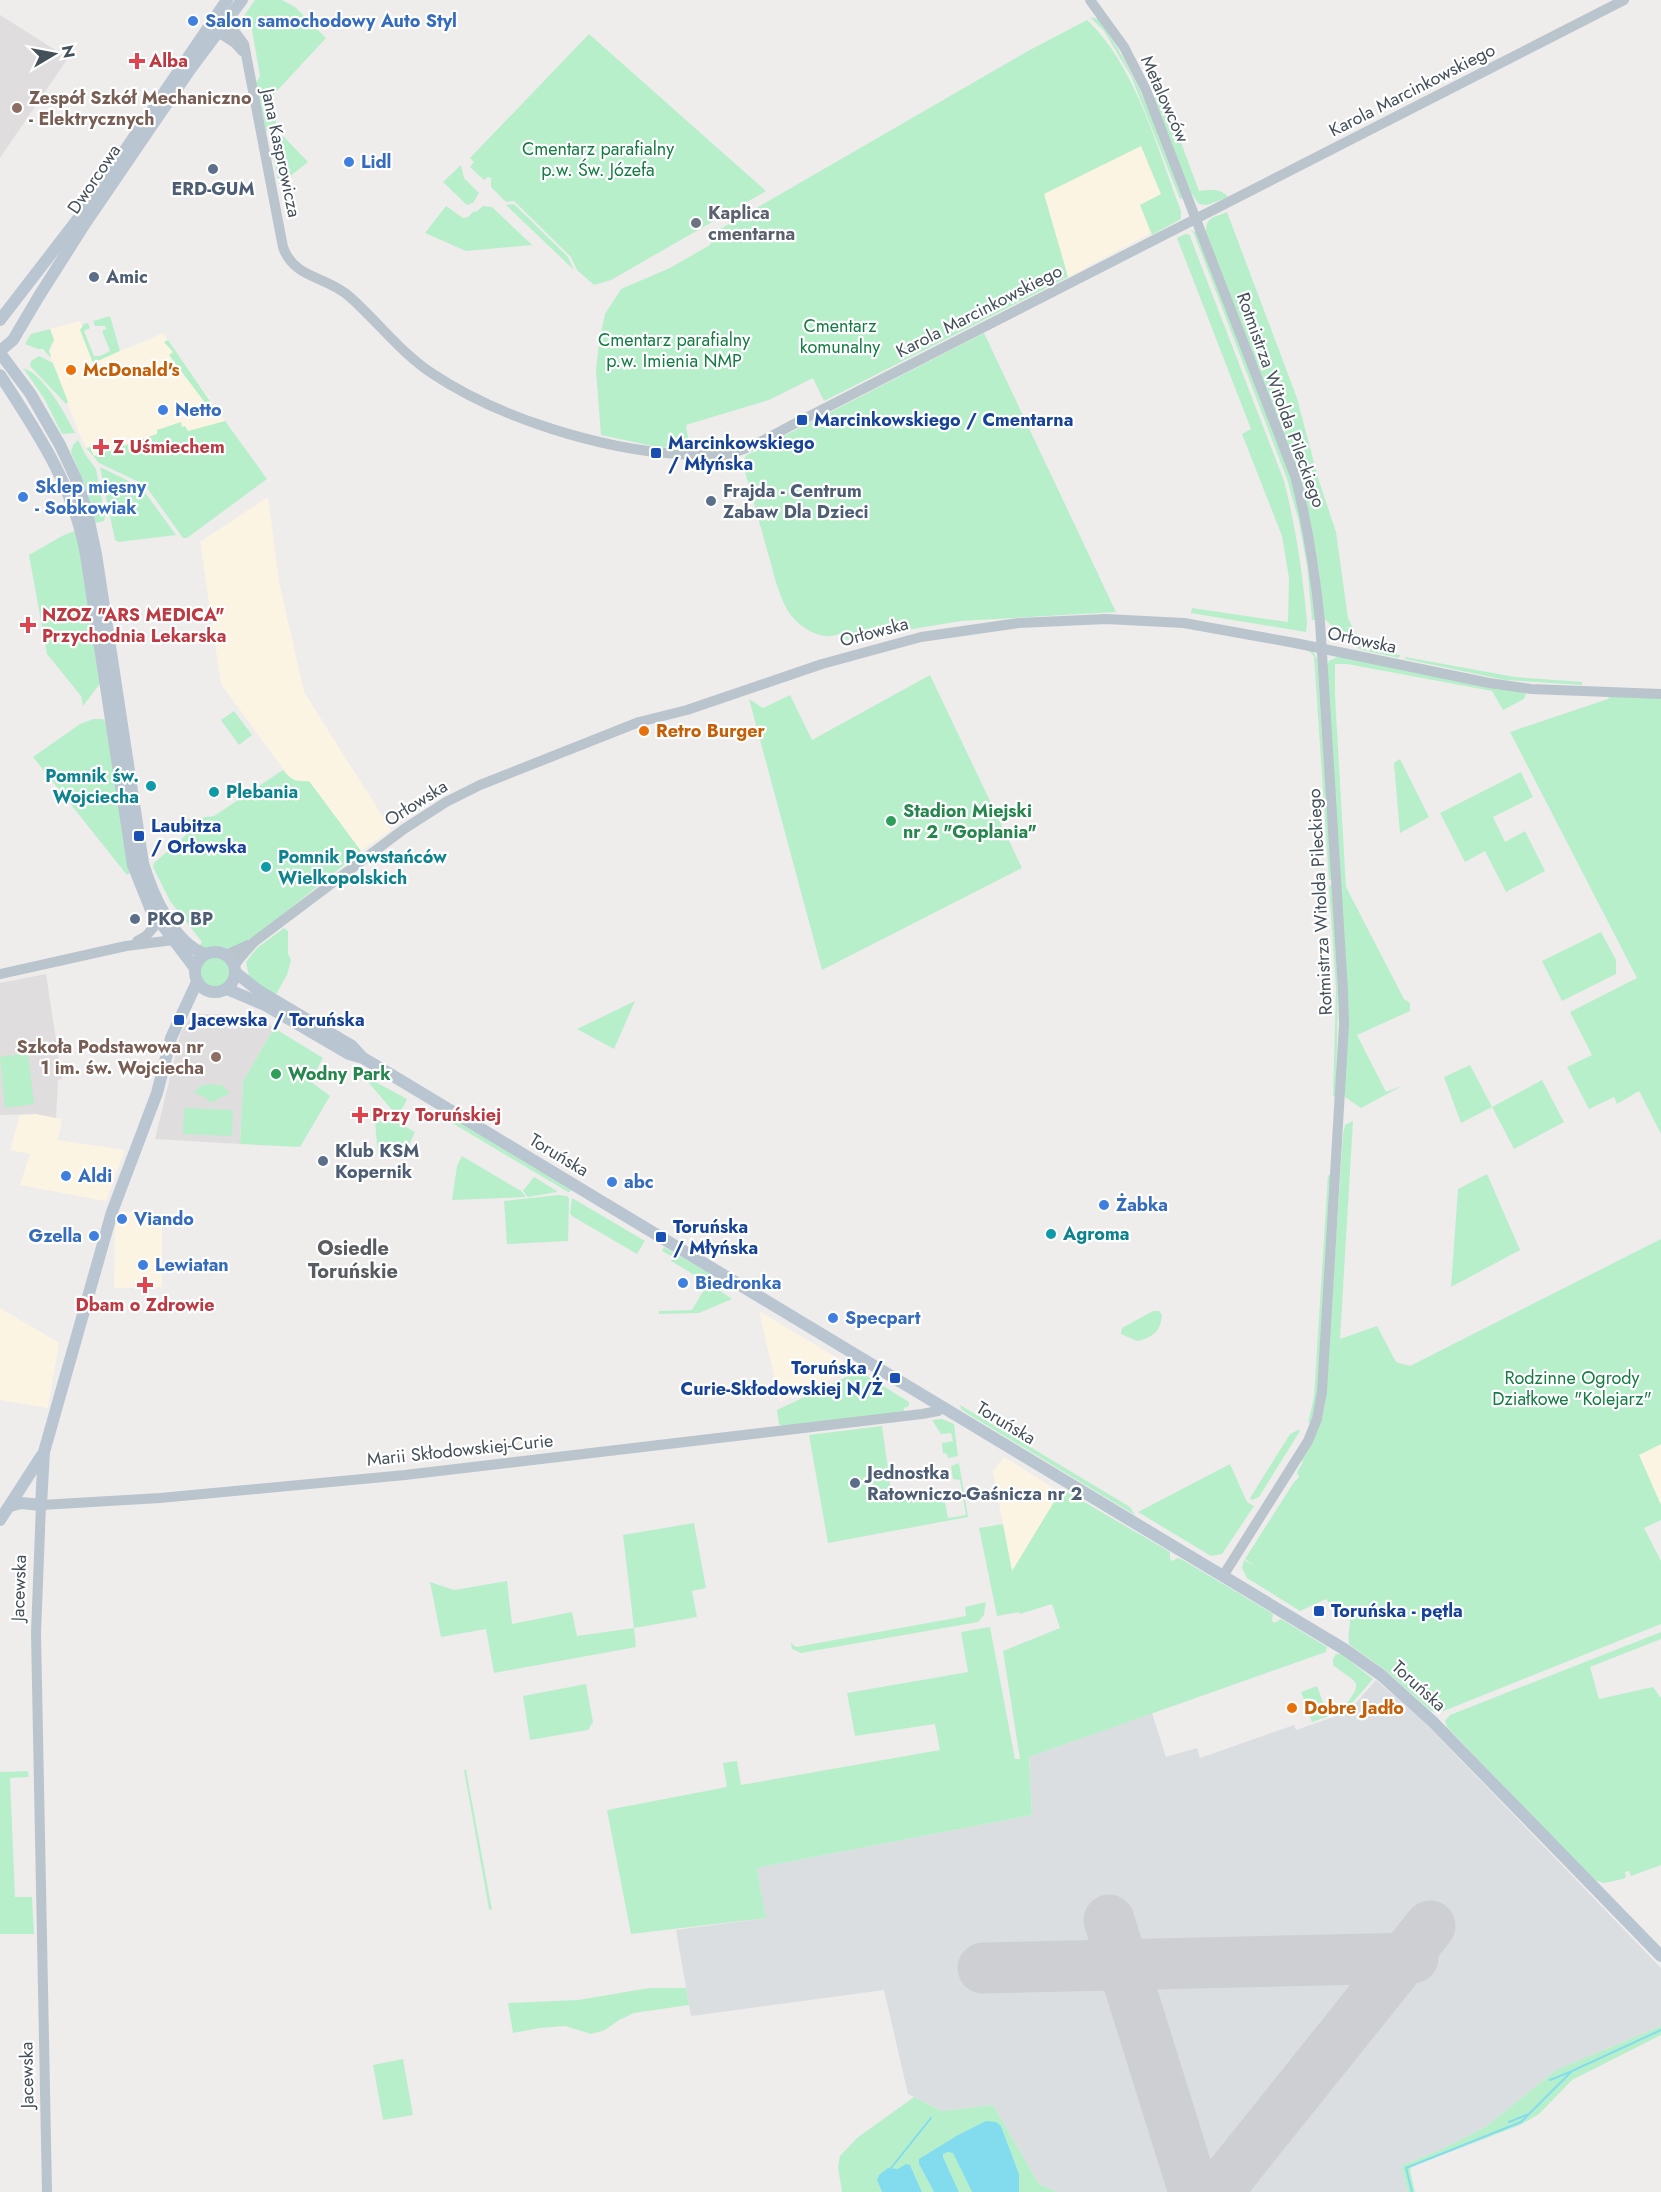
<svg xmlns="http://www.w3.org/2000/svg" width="1661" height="2192" viewBox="0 0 1661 2192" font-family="Jost,sans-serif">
<rect width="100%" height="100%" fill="#efecec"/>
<g fill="#fcf4e3">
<polygon points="1141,146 1161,195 1140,205 1151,233 1068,277 1044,194"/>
<polygon points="80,321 93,361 138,344 163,333 225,421 95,459 89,453 78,431 49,353 54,340 50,329"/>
<polygon points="268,497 279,582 304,692 391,830 361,851 309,781 298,782 289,777 221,684 200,542"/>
<polygon points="36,1114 62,1119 58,1140 125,1150 106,1201 20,1185 30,1154 10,1150 20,1115"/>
<polygon points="121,1211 162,1215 162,1287 114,1288 115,1229"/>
<polygon points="0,1308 59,1343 48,1408 0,1400"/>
<polygon points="759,1311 854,1368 780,1402"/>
<polygon points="1661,1444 1661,1505 1639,1455"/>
<polygon points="1004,1457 1060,1492 1012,1572 993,1471"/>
</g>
<g fill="#e0ddde">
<polygon points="0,15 68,58 0,158"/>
<polygon points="46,974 62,1079 58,1080 56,1118 36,1114 0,1115 0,983"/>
<polygon points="193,1014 256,1015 274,1028 243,1081 240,1144 155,1139 181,1032"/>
</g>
<polygon fill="#dbdee1" points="1376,1680 1424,1722 1661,1968 1661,2026 1556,2070 1487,2126 1444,2148 1401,2166 1408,2192 1057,2192 1039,2184 993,2105 942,2111 908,2094 884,1990 691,2016 676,1930 766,1918 757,1868 1032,1815 1029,1757 1152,1713 1166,1757 1197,1748 1200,1758 1294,1725 1296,1730 1348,1712"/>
<g fill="#b8efcb">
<polygon points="255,0 282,0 295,7 326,38 264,105 276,118 276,125 266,131 256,83 260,76 251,24 245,25 241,20"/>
<path d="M1090 17 1098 19C1138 73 1160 136 1184 198L1180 199 1131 76 1104 31Z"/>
<path d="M1087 20C1135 64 1158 151 1181 211V219L1152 235 1140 205 1161 194 1141 146 1044 194 1068 277 824 401 813 378 769 400 686 425 690 449 657 447 601 435 596 370 599 342 605 314 621 289 670 268 710 245 715 235V232L1028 51Z"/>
<polygon points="589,34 766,191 611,280 594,285 577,270 571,257 514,201 506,202 491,187 491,178 488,177 484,180 470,167 474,162 470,158"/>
<path d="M1161 89 1199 191C1211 190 1220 188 1228 197L1207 205 1199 204 1191 193 1154 99 1156 93Z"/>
<polygon points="282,135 308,162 279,185 271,144"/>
<polygon points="461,165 464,178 479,193 473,203 467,205 443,182"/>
<polygon points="514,204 568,257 574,270 506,205"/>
<polygon points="446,206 463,218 468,217 474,211 476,212 483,206 492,207 532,245 466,251 425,233"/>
<path d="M1227 212 1297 398 1318 478 1336 532 1348 618 1362 647 1400 655 1399 658 1362 650 1346 641 1326 620H1323L1319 571 1310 520 1206 232C1205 216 1217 217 1227 212Z"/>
<polygon points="1191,230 1197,233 1291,477 1303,520 1315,620 1312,620 1307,566 1299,522 1287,479 1194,234"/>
<path d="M1185 234 1190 235 1191 239 1284 481C1296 529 1303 574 1307 623L1306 632 1191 613 1192 608 1288 622 1289 578 1282 536 1242 434 1251 429 1177 238Z"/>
<polygon points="110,316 120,351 93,363 80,330 84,324 88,323 90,328 84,331 94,356 100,356 110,351 102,331 106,329 105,326 95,326 93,321"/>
<polygon points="50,329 54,340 49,350 51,358 43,349 38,349 25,344 31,334"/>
<path d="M984 333 1116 612 961 621 846 640 839 634C821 642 797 626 788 611 777 592 773 570 767 550 759 520 750 490 742 461L747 455Z"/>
<polygon points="168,340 219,414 212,412 169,355 173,352 164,342"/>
<polygon points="39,356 53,363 68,402 66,404 30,366 31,361"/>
<path d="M23 368C45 375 65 414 75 433L62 434 44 398Z"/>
<polygon points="225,421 267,479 187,538 183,538 145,485 99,463 86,448 90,447 94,456 157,434 157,430 181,422 182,427 185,426 188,431"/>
<polygon points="78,440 85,454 96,469 105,517 104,521 95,523 84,483 71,452 73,445"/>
<polygon points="100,467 141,487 176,535 119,542 115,540"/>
<polygon points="77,530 101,682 83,706 81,696 47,654 29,555 62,536"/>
<polygon points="1307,649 1313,651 1317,659 1332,879 1329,880 1314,656"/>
<polygon points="1339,656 1524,691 1526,694 1524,699 1503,710 1492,691 1347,664 1335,664 1335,696 1346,887 1404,999 1410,1003 1410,1011 1357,1035 1386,1092 1402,1086 1361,1108 1345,1097 1327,665 1329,661"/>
<polygon points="1405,657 1515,677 1582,682 1582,685 1505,680 1405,659"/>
<polygon points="930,675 1022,868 822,970 749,699 763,708 790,695 812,740"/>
<polygon points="1610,696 1661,697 1661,1134 1639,1091 1617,1104 1614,1097 1589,1109 1567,1067 1592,1055 1570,1012 1637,978 1510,732 1608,699"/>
<polygon points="234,711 252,735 239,745 221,720"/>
<polygon points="93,719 103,719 107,724 131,872 127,875 33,757 80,724"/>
<polygon points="1400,759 1429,817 1400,833 1394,763"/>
<path d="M283 770C291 780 296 782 309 781L361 851 250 941 226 951 198 948 202 942 170 901 153 867 154 863 186 835 184 820 214 816Z"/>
<polygon points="1521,772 1533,797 1493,817 1505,842 1525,831 1545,871 1506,892 1485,851 1465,862 1440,813"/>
<polygon points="1332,885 1338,989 1336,1097 1333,1096 1336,990 1329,886"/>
<polygon points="284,928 288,931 288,954 291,960 287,975 275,996 250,981 246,962 257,948"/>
<polygon points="1601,932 1616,960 1616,974 1562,1001 1542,961"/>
<circle cx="215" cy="972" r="15"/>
<polygon points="635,1001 614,1049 577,1029"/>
<polygon points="274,1028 323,1058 310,1081 330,1096 300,1147 240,1144 243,1081"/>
<polygon points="28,1053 34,1104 5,1108 0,1057"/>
<polygon points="1470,1065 1492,1107 1542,1080 1564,1122 1514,1149 1492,1107 1461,1123 1444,1077"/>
<polygon points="370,1079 407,1099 399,1115 393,1111 369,1083"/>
<polygon points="207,1084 222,1085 230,1094 217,1099 216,1102 207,1101 207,1098 194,1093 199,1087"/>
<polygon points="184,1108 233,1110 232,1136 183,1134"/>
<polygon points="448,1116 571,1190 570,1192 568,1192 447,1120"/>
<polygon points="392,1119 415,1132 404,1156 378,1154 375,1122"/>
<path d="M1353 1121 1340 1339 1377 1326 1396 1362 1410 1366 1661 1239V1444L1639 1455 1661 1505V1520L1644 1528 1661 1561V1624L1441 1712 1431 1711 1385 1670 1350 1645C1343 1633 1364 1606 1329 1603L1326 1599 1300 1611 1247 1578 1242 1568 1244 1560 1256 1567 1245 1559 1294 1482 1299 1477 1297 1472 1303 1462 1301 1460 1322 1419 1325 1405 1343 1134 1345 1125Z"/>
<polygon points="462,1156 521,1191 526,1197 452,1200 457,1166"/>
<polygon points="1487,1174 1520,1250 1451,1287 1458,1189"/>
<polygon points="1328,1175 1331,1176 1317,1398 1311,1422 1308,1423 1314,1397"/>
<polygon points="534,1177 557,1191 557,1192 528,1197 523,1191"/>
<polygon points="558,1195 567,1196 569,1199 568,1241 507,1244 504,1201"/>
<polygon points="572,1198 645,1241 637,1254 572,1216 570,1213"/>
<polygon points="664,1247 714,1276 710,1284 732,1299 699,1313 659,1314 659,1311 692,1310 708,1283 671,1261 673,1257 662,1251"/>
<path d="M1153 1311H1159L1162 1315C1161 1331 1152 1338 1137 1341L1121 1334 1122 1328Z"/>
<polygon points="859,1371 909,1402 909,1406 904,1408 904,1413 782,1426 779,1424 777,1410"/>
<polygon points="960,1405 1130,1507 1135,1515 968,1414 961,1409"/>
<polygon points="942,1419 954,1424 958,1456 948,1458 947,1454 943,1453 942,1443 953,1441 951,1433 941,1434 932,1420"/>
<polygon points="882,1426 892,1497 943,1491 948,1518 966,1515 960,1480 953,1479 951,1466 959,1463 968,1517 828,1543 809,1435"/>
<polygon points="1298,1430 1300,1431 1259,1497 1252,1500 1250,1498 1290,1434"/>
<polygon points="1230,1464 1247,1502 1254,1506 1222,1554 1211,1556 1138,1512"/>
<polygon points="1062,1489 1170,1552 1170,1559 1173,1561 1177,1558 1181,1559 1270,1612 1273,1614 1272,1621 1274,1623 1281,1619 1327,1647 1326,1652 1029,1757 1032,1815 757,1868 766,1918 631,1934 607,1810 727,1787 723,1763 737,1761 741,1785 940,1750 935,1724 855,1736 847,1693 968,1672 961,1632 990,1627 1015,1759 1020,1759 1003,1651 1060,1628 1052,1604 1020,1614 1019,1612 997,1616 979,1528 1003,1524 1012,1571"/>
<polygon points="694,1523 706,1588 692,1591 697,1617 634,1628 636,1647 494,1673 486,1629 441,1637 430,1582 454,1590 507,1581 512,1624 572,1612 577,1636 634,1628 623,1535"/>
<polygon points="986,1602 984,1615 978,1622 801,1653 792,1649 791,1643 796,1647 966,1616 965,1607"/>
<polygon points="1661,1632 1661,1639 1590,1667 1599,1699 1653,1687 1661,1698 1661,1865 1631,1876 1629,1871 1625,1872 1626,1877 1623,1879 1604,1883 1594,1880 1447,1727 1445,1721 1450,1715"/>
<path d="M1336 1654H1341L1373 1679 1345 1711 1344 1707C1366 1679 1356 1684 1333 1665V1659Z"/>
<polygon points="586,1684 593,1722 588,1730 530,1740 523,1696"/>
<polygon points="1317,1686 1324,1705 1330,1708 1332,1715 1312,1722 1301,1692"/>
<polygon points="464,1770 466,1770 492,1910 489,1909"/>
<polygon points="28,1771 29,1777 10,1778 15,1897 32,1897 34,1934 0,1934 0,1772"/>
<polygon points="649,1988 686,1988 689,2005 634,2013 619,2020 605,2030 591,2034 565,2026 540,2028 513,2033 508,2003 578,2000"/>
<polygon points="1661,2026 1661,2035 1572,2080 1539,2114 1520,2125 1411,2167 1410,2171 1415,2192 1408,2192 1401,2166 1444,2148 1487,2126 1556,2070"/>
<polygon points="403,2059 413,2115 383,2120 373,2065"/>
<polygon points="914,2097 942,2111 993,2105 1039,2184 1057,2192 1019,2192 1019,2174 1001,2126 919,2164 934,2192 922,2192 910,2165 898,2169 877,2180 882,2192 842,2192 838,2167 840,2156 857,2138"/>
<polygon points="948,2152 953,2152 972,2192 959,2192 943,2157 943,2154"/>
</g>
<g fill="#83dcee">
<polygon points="986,2121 996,2122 1001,2126 1019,2174 1019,2192 972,2192 953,2153 948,2152 943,2154 943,2157 959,2192 934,2192 919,2164 919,2159 958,2135"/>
<polygon points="906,2164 910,2165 922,2192 882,2192 877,2180 879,2175 888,2168 898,2169"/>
</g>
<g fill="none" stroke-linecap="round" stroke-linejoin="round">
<g stroke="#83dcee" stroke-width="2">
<polyline points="1550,2080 1570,2072"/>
<polyline points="1509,2122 1529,2114 1572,2071 1661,2030"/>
<polyline points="891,2168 931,2118"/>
<polyline points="1412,2192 1406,2168 1521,2122 1528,2115"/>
</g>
<g stroke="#cecfd2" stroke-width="51">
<polyline points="1109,1920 1194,2192"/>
<polyline points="983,1968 1413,1958"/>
<polyline points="1217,2192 1430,1926"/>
</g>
<g stroke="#bac4cc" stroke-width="10">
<path d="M1090 0 1124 47 1146 90 1295 476C1308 525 1315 572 1320 622L1343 991 1344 1024 1322 1392 1317 1419 1308 1441 1223 1576"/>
<path d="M218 21 235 32 244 44 283 247C294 279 327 276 350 297 378 322 401 353 433 374 499 418 600 449 678 454 693 455 708 457 723 455 751 450 777 432 802 420L1624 0"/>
<polyline points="212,28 235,43 242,51"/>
<polyline points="137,941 146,936 153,928 151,911"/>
<polyline points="226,955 248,945"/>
<polyline points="234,966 240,958 254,942 404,829 446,802 480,785 639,722 687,710 822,664 921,637 1019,623 1106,619 1184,623 1295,643 1489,683 1531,689 1661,694"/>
<polyline points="0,974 126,946 173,940"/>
<polyline points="47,2192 36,1633 41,1505 160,1498 405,1475 922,1414 938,1411 944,1407"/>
</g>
<g stroke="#b9c6d1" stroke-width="12">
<polyline points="0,320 81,215 227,0"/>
<polyline points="0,351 13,340 39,296 86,222 189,71 242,0"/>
<path d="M0 353 30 393 60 445 76 479 87 512 96 554 143 863C152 893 173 943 205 954"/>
<path d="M0 375C37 432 74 486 86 555L133 865 151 910 195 968"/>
<circle cx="215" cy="972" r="20"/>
<polyline points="235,972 259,991 352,1046 362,1057"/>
<polyline points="227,989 265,1005 349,1054 363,1058 395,1077 1344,1649 1381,1675 1432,1721 1661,1956"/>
<polyline points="10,1506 21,1503 41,1505 44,1452 112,1212 157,1093 171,1038 197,982"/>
<polyline points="0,1520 42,1455"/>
</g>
</g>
<g fill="#3f7fe0" stroke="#fff" stroke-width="2">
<circle cx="193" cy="21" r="6"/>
<circle cx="349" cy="162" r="6"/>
<circle cx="163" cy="410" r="6"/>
<circle cx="23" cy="497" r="6"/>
<circle cx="66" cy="1176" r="6"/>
<circle cx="612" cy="1182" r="6"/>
<circle cx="1104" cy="1205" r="6"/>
<circle cx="122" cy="1219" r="6"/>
<circle cx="94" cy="1236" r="6"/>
<circle cx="143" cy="1265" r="6"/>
<circle cx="683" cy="1283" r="6"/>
<circle cx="833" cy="1318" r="6"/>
</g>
<g fill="#e0444e" stroke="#fff" stroke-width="2">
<path d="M134 52h6v6h6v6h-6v6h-6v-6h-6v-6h6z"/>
<path d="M98 438h6v6h6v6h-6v6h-6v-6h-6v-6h6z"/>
<path d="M25 616h6v6h6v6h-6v6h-6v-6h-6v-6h6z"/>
<path d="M357 1106h6v6h6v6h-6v6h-6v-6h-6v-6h6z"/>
<path d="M142 1276h6v6h6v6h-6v6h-6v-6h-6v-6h6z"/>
</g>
<g fill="#8d6e63" stroke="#fff" stroke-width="2">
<circle cx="17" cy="108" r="6"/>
<circle cx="216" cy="1057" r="6"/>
</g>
<g fill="#5c6f8a" stroke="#fff" stroke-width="2">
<circle cx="213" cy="169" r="6"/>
<circle cx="94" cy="277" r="6"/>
<circle cx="711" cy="501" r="6"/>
<circle cx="135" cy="919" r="6"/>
<circle cx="323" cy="1161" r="6"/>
<circle cx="855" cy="1483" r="6"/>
</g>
<circle fill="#6b7280" stroke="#fff" stroke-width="2" cx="696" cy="223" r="6"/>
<g fill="#e8710a" stroke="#fff" stroke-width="2">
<circle cx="71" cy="370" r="6"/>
<circle cx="644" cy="731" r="6"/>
<circle cx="1292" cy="1708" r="6"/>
</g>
<g fill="#1a4fb4" stroke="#fff" stroke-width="2">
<rect x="796" y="414" width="12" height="12" rx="3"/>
<rect x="650" y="447" width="12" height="12" rx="3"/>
<rect x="133" y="830" width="12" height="12" rx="3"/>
<rect x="173" y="1014" width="12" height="12" rx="3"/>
<rect x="655" y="1231" width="12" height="12" rx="3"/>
<rect x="889" y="1372" width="12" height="12" rx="3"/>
<rect x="1313" y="1605" width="12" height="12" rx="3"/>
</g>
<g fill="#0f9aa8" stroke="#fff" stroke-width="2">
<circle cx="151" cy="786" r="6"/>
<circle cx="214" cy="792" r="6"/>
<circle cx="266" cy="867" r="6"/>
<circle cx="1051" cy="1234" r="6"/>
</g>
<g fill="#2e9e5b" stroke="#fff" stroke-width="2">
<circle cx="891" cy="821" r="6"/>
<circle cx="276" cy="1074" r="6"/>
</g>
<g text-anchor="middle" stroke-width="4.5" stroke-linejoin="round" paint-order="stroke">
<g font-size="18" font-weight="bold" fill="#366cbe" stroke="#fff" text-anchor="start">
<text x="205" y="27">Salon samochodowy Auto Styl</text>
<text x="361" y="168">Lidl</text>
<text x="175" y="416">Netto</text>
<text x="35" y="493">Sklep mięsny<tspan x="35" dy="21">- Sobkowiak</tspan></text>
<text x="78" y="1182">Aldi</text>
<text x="624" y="1188">abc</text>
<text x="1116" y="1211">Żabka</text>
<text x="134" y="1225">Viando</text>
<text x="82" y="1242" text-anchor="end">Gzella</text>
<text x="155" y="1271">Lewiatan</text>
<text x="695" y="1289">Biedronka</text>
<text x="845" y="1324">Specpart</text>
</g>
<g font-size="18" font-weight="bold" fill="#be3a42" stroke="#fff" text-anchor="start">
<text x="149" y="67">Alba</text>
<text x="113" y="453">Z Uśmiechem</text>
<text x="42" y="621">NZOZ "ARS MEDICA"<tspan x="42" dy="21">Przychodnia Lekarska</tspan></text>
<text x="372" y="1121">Przy Toruńskiej</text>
<text x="145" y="1311" text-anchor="middle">Dbam o Zdrowie</text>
</g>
<g font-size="18" fill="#44505a" stroke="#fff">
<text transform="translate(1412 90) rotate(-27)" y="6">Karola Marcinkowskiego</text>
<text transform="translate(1165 99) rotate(66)" y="6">Metalowców</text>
<text transform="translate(281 153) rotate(78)" y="6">Jana Kasprowicza</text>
<text transform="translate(94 179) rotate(-56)" y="6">Dworcowa</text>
<text transform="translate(979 311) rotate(-27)" y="6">Karola Marcinkowskiego</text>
<text transform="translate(1281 400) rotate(70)" y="6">Rotmistrza Witolda Pileckiego</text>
<text transform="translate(874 632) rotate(-15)" y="6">Orłowska</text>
<text transform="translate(1362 640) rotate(12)" y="6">Orłowska</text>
<text transform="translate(416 803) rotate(-32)" y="6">Orłowska</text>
<text transform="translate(1320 902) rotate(-93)" y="6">Rotmistrza Witolda Pileckiego</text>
<text transform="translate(559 1155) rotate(31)" y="6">Toruńska</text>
<text transform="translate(1006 1423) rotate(31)" y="6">Toruńska</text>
<text transform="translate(460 1450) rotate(-6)" y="6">Marii Skłodowskiej-Curie</text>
<text transform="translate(19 1588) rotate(-88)" y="6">Jacewska</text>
<text transform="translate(1419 1686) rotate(42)" y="6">Toruńska</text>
<text transform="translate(27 2075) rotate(-91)" y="6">Jacewska</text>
</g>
<g font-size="18" font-weight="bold" fill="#785e54" stroke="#fff" text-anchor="start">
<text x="29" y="104">Zespół Szkół Mechaniczno<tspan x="29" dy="21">- Elektrycznych</tspan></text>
<text x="204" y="1053" text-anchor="end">Szkoła Podstawowa nr<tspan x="204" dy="21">1 im. św. Wojciecha</tspan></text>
</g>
<g font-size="18" fill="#147c43" stroke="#fff">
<text x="598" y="155">Cmentarz parafialny<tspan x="598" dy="21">p.w. Św. Józefa</tspan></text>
<text x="840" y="332">Cmentarz<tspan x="840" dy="21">komunalny</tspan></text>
<text x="674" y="346">Cmentarz parafialny<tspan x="674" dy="21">p.w. Imienia NMP</tspan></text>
<text x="1572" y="1384">Rodzinne Ogrody<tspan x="1572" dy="21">Działkowe "Kolejarz"</tspan></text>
</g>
<g font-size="18" font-weight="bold" fill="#4e5e75" stroke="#fff" text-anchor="start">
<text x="213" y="195" text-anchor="middle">ERD-GUM</text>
<text x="106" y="283">Amic</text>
<text x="723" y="497">Frajda - Centrum<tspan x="723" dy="21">Zabaw Dla Dzieci</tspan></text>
<text x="147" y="925">PKO BP</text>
<text x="335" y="1157">Klub KSM<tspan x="335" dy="21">Kopernik</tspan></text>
<text x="867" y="1479">Jednostka<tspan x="867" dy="21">Ratowniczo-Gaśnicza nr 2</tspan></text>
</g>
<g font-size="18" font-weight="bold" fill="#5b616d" stroke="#fff" text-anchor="start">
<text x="708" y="219">Kaplica<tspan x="708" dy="21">cmentarna</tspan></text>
</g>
<g font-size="18" font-weight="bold" fill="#c56008" stroke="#fff" text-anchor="start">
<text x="83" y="376">McDonald's</text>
<text x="656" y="737">Retro Burger</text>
<text x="1304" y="1714">Dobre Jadło</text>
</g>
<g font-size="18" font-weight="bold" fill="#164399" stroke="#fff" text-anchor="start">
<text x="814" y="426">Marcinkowskiego / Cmentarna</text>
<text x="668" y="449">Marcinkowskiego<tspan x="668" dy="21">/ Młyńska</tspan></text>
<text x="151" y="832">Laubitza<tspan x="151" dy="21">/ Orłowska</tspan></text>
<text x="191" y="1026">Jacewska / Toruńska</text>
<text x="673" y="1233">Toruńska<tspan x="673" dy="21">/ Młyńska</tspan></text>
<text x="883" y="1374" text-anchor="end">Toruńska /<tspan x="883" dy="21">Curie-Skłodowskiej N/Ż</tspan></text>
<text x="1331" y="1617">Toruńska - pętla</text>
</g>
<g font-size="18" font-weight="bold" fill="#0d838f" stroke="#fff" text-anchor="start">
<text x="139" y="782" text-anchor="end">Pomnik św.<tspan x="139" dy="21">Wojciecha</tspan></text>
<text x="226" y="798">Plebania</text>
<text x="278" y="863">Pomnik Powstańców<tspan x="278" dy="21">Wielkopolskich</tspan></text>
<text x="1063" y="1240">Agroma</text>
</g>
<g font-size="18" font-weight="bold" fill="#27864d" stroke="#fff" text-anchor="start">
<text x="903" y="817">Stadion Miejski<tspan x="903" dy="21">nr 2 "Goplania"</tspan></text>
<text x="288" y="1080">Wodny Park</text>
</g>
<g font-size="20" font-weight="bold" fill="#595d61" stroke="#fff">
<text x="353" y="1255">Osiedle<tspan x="353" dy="23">Toruńskie</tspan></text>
</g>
</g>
<g transform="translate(54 54) rotate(80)" stroke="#ffffff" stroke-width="4.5" paint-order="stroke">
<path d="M0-4.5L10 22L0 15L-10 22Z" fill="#44505a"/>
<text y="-9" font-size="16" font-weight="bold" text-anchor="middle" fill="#44505a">N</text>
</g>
</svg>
